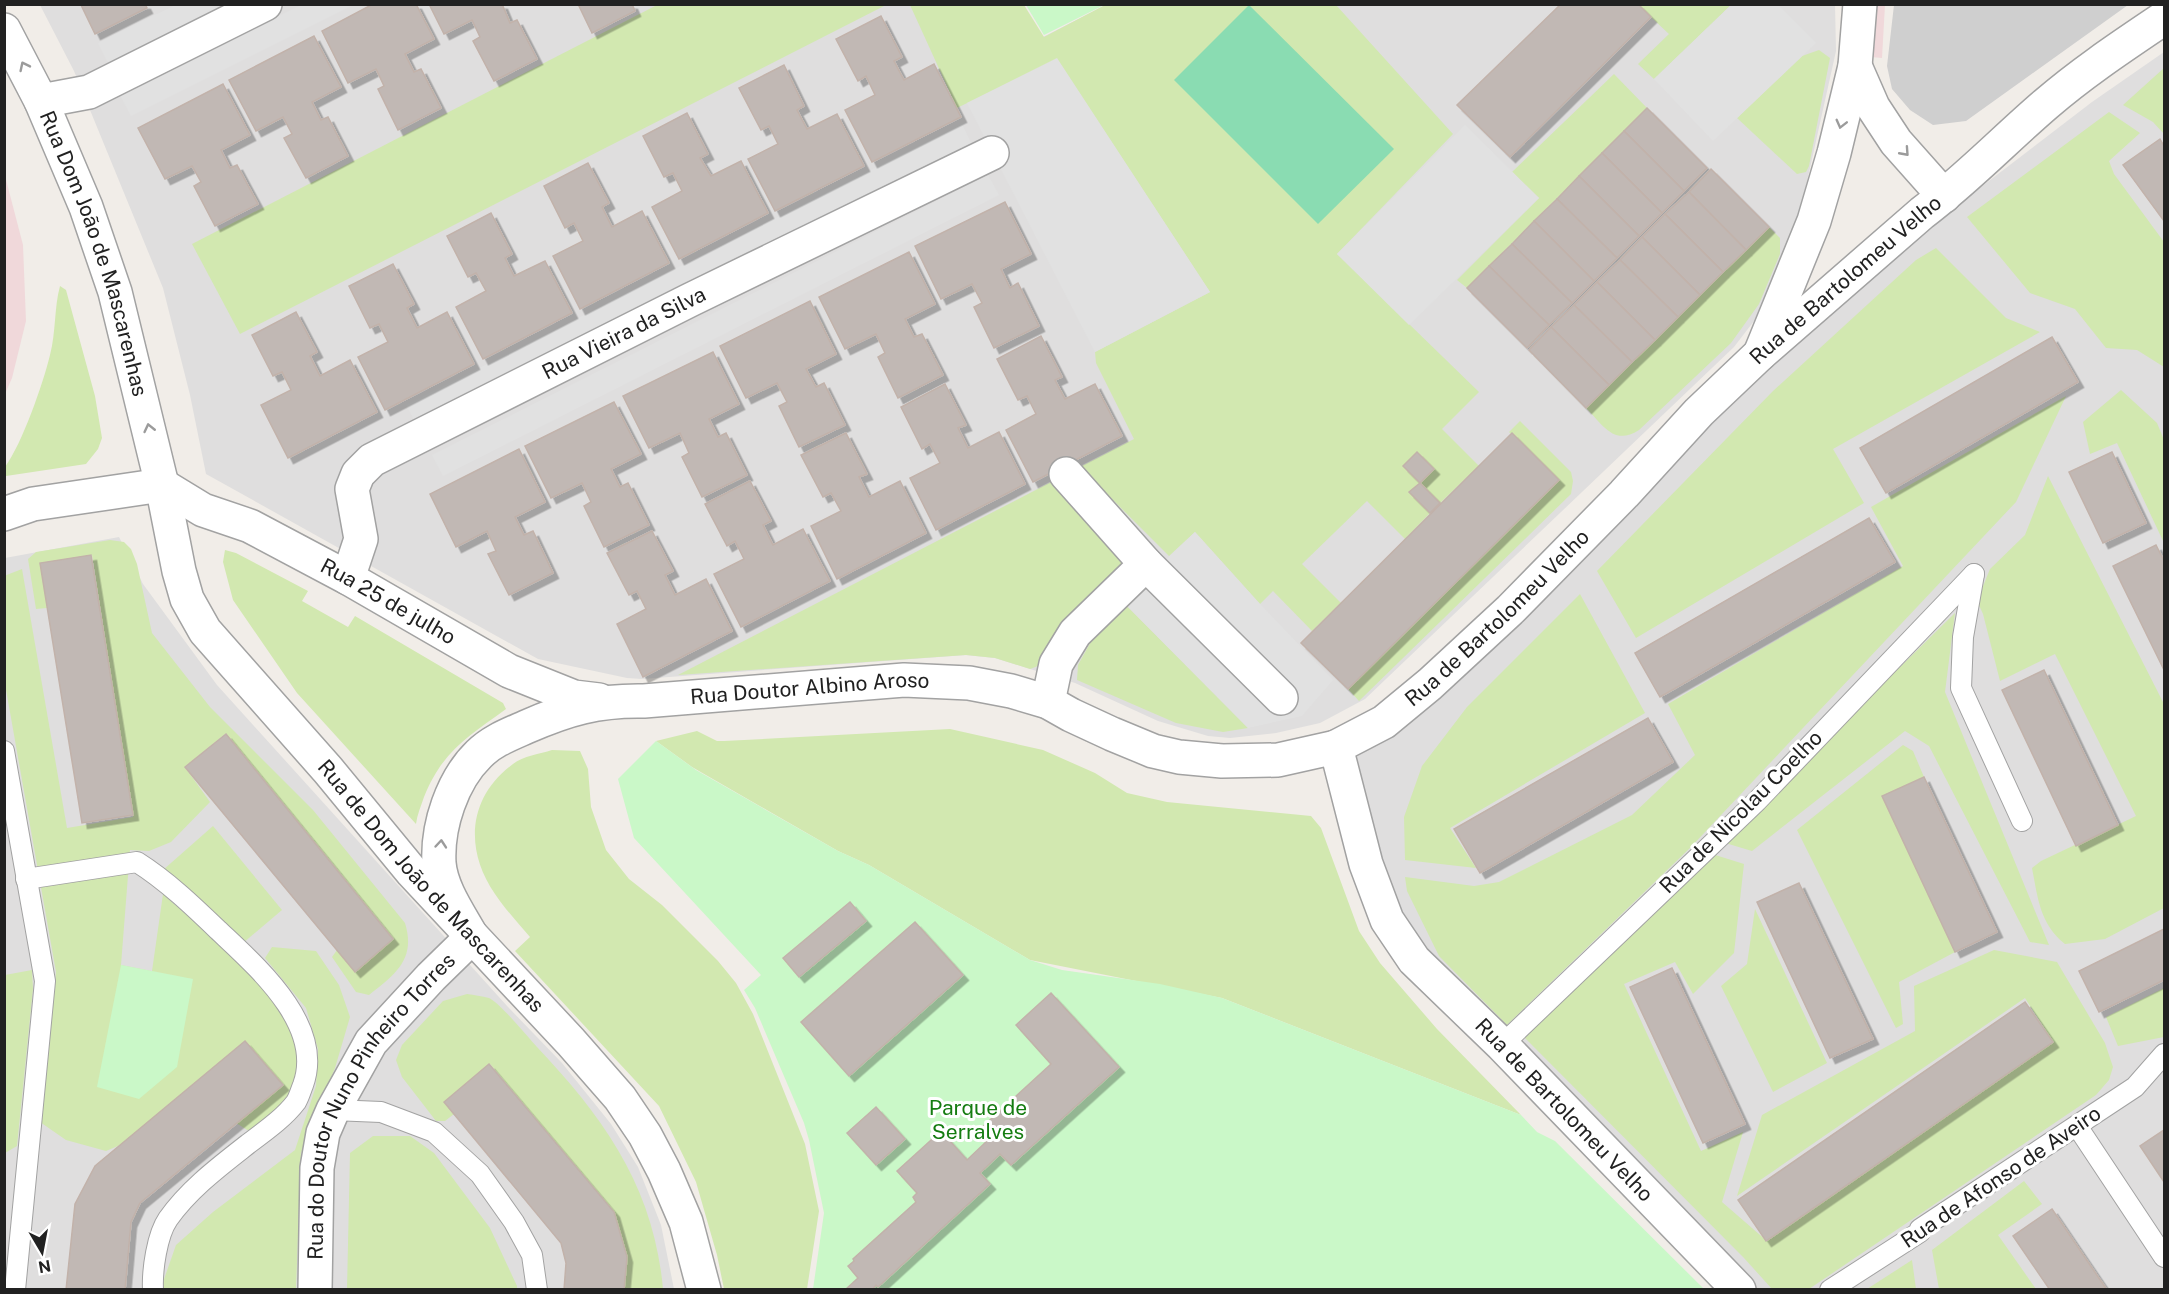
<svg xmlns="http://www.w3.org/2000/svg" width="2169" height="1294" viewBox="0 0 2169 1294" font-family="'Public Sans',sans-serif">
<defs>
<filter id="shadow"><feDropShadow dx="5.5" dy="5.5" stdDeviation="0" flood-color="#0004"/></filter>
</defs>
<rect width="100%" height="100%" fill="#f1ede8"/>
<g fill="#dfdede">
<polygon points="1023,4 1043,37 1108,4 1835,4 1836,51 1800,213 1769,291 1754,321 1734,347 1365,699 1320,723 1276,733 1230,738 1208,736 1158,721 1075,683 995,658 966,655 642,679 627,678 538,659 206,474 190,395 163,288 74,71 40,5"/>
<polygon points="2164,52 2164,1289 1739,1289 1414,960 1336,747 1938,220 2092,102"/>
<polygon points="119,537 143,584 217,685 508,1007 562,1063 611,1124 638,1167 661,1225 674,1289 5,1290 5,558"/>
</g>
<g fill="#f0d8da">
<polygon points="1874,5 1885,5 1882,58 1871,57"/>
<polygon points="4,172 23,245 26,321 12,378 5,394"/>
</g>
<polygon fill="#cfcfcf" points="1894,5 1894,4 2128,5 1966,121 1933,125 1910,110 1892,89 1887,66"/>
<g fill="#d2e8b0">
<polygon points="659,4 886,5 240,334 192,244"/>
<polygon points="910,5 1024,5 1044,37 1105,5 1336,5 1453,134 1337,254 1479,392 1442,429 1479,466 1440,503 1420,483 1410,492 1430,513 1405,539 1367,501 1302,564 1341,603 1312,631 1273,591 1260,604 1195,532 1169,556 1080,467 1134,439 1096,363 1095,352 1210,292 1057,59 957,108"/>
<polygon points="1638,5 1731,5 1654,79 1638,64 1669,34"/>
<polygon points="1819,50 1830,58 1809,166 1806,172 1797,174 1737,118 1802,56"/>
<polygon points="2164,68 2164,134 2153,122 2123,105"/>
<polygon points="1614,74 1647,108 1467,288 1457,280 1539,198 1512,172"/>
<polygon points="2109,112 2140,133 2109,161 2114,174 2164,242 2164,367 2137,350 2106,348 2075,309 2030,293 1967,217"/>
<path d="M1769 227 1780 238V254L1759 304 1731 343 1639 430C1614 446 1604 426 1586 408Z"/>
<polygon points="1936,248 2006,318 2040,332 1833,449 1864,503 1636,638 1597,571 1773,391 1916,260"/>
<path d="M60 286 66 290 95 396 102 438 98 449 86 464 6 476 5 467C22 444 43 384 50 355 56 332 54 308 60 286Z"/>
<polygon points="2121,390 2157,423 2164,440 2164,543 2117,443 2090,454 2083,422"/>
<polygon points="2066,396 2016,502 1690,848 1507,1025 1439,956 1407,891 1405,877 1474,886 1499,882 1632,815 1695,755 1668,704 1903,566 1871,507"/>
<polygon points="1520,421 1571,472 1573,481 1571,494 1359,701 1348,689 1559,480 1509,432"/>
<path d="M2048 476 2164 704V908L2105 939 2065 944C2040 924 2038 899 2032 868L2041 861 2136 816 2055 654 2000 681 1983 614 1977 601 1990 569 2025 535Z"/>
<polygon points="1055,480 1128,560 1038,666 1030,669 995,658 966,655 678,675"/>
<path d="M110 540 124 542 131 549 137 564 152 633 210 707 313 810 405 923C416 959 396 974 369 995L356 992 332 957 337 950 355 971 225 734 185 767 210 802 171 842 149 851 130 850 121 965 192 979 152 971 163 894 256 976 280 1001 299 1041 302 1063 286 1105 249 1131 236 1123 283 1085 245 1041 125 1143 106 1151 66 1140 40 1122 56 972 5 684 4 576 22 569 67 828 133 817 92 555 41 563 47 608 36 609 28 559 36 552Z"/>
<path d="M225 550 236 553 308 591 302 601 348 627 355 616 503 703 506 709C468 737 443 750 424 797 421 806 417 815 416 824L297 693 233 600 223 562Z"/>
<polygon points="1580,594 1645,713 1450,828 1476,868 1405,860 1404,817 1422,766 1467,707"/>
<polygon points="1122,601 1248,728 1223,732 1176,723 1077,680 1078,665 1094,636"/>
<polygon points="1955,613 1945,692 2049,945 2030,942 1929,746 1905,731 1752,851 1722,842"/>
<polygon points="950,729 1043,750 1095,773 1127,793 1167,802 1311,816 1321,828 1359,931 1380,963 1437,1029 1521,1115 1222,998 1030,960 869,865 838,851 692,767 656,741 697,731 717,741 724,741"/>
<polygon points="1903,745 1913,751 1924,777 1882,796 1955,952 1899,982 1903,1024 1896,1028 1797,830"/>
<path d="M552 750 580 751 588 769 591 807 606 850 629 879 662 905 718 961 736 983 753 1014 805 1144 819 1211 807 1289H724L717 1255 696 1182 659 1106 515 951 530 937C518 923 505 909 495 894 464 849 468 797 513 764 523 756 540 754 552 750Z"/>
<polygon points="213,826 282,910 243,943 163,870"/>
<polygon points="1709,853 1744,864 1734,953 1693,994 1675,962 1624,984 1701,1151 1743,1132 1722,1202 1767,1241 2053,1042 2025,998 1737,1196 1762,1115 1915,1031 1914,986 1994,950 2057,962 2105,1043 2113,1067 2109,1080 2096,1095 1809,1289 1772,1289 1744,1258 1522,1035"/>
<polygon points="1755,909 1827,1063 1773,1092 1721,986 1747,964"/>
<polygon points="272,947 316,951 339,985 350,1017 335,1068 301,1153 296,1289 163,1289 163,1282 176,1245 213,1212 295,1150 316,1086 318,1049 306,1008 265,958"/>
<polygon points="32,970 33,989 17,1146 5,1153 5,975"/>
<polygon points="2164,988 2164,1037 2118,1046 2106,1017"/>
<path d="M467 994C474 995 482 996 489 998 499 1002 528 1037 537 1047 605 1119 654 1188 663 1289H624L614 1212 490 1064 454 1114 445 1121H436L402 1077 396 1060 402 1045 443 1001Z"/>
<polygon points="373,1136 410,1136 434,1153 490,1228 517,1286 517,1289 347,1289 350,1153"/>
<polygon points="2024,1181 2042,1204 1998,1235 2036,1289 1939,1289 1932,1250"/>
<polygon points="1912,1260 1916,1289 1867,1289"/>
</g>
<g fill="#caf8c8">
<polygon points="1026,5 1104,5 1044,35"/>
<polygon points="656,741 696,770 838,851 869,865 1030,960 1062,970 1160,984 1222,998 1521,1115 1537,1132 1555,1141 1704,1289 813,1289 824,1213 809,1140 804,1123 755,1008 744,990 761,975 634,838 618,779"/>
<polygon points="121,965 193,979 177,1067 139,1099 97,1087"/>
</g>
<polygon fill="#8adcb2" points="1249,5 1394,149 1318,224 1174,80"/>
<g fill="#e1e1e1">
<polygon points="175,5 226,5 108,63 98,43"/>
<polygon points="301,5 353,5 131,116 120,95"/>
<polygon points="1731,5 1778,5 1816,43 1713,141 1654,79"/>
<polygon points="1057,58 1210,292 1095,352 967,103"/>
<polygon points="962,124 972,145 417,425 406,405"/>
<polygon points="1465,125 1539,198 1409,325 1337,254"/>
<polygon points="988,175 999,195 443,476 432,455"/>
<polygon points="1195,532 1260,604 1333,680 1302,716 1248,728 1122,601"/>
</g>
<g fill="#c1b8b4" stroke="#c2b2aa" stroke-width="1.5" filter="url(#shadow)">
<polygon points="145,4 147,8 95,34 81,5"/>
<polygon points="373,4 416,4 434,39 405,54 414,72 421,69 441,108 398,130 378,89 384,86 376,69 348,83 322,31"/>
<polygon points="429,4 502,4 510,23 517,20 537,59 494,81 473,41 480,37 472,20 444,34"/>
<polygon points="578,4 632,4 635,11 592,33"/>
<polygon points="1561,4 1638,4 1651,17 1510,157 1457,105"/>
<polygon points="881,16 902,57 894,61 904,80 934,64 961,117 872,162 845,110 875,95 866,76 858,81 836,39"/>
<polygon points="314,36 341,87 312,102 321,120 328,117 348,156 306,178 284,138 292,134 283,117 256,131 229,80"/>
<polygon points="784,65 804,106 797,110 807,129 837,114 864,166 775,211 748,159 778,144 769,126 761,130 739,88"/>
<polygon points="223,84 250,135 221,150 230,168 237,165 258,204 215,226 194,186 201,182 192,166 165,179 138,128"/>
<polygon points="1647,108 1707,168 1684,191 1624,131"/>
<polygon points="687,113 708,154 700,158 711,176 741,161 768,213 679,259 652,207 682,191 673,173 664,177 643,136"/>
<polygon points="1624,131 1684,191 1662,213 1602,153"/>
<polygon points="2160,139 2164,146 2164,221 2123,165"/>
<polygon points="1602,153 1662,213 1639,236 1579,176"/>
<polygon points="588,163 609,203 602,207 612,227 642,211 669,263 580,309 553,256 583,241 574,223 565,228 544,186"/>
<polygon points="1711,169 1769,227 1746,250 1689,192"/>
<polygon points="1579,176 1639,236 1617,258 1557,199"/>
<polygon points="1689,192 1746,250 1723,272 1665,214"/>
<polygon points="1557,199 1617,258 1594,281 1534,221"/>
<polygon points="1005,202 1031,254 1001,269 1010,288 1018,283 1039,326 994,348 974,307 982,303 972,284 941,299 915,246"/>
<polygon points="491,213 512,254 505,258 514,276 545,261 572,313 483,359 456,307 486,291 476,273 468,277 447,236"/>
<polygon points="1665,214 1723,272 1700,295 1642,237"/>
<polygon points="1534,221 1594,281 1572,303 1512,244"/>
<polygon points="1642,237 1700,295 1678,317 1620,260"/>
<polygon points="1512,244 1572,303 1549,325 1489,266"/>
<polygon points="909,252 935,304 905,319 914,337 922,334 943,375 898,398 878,357 885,353 876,334 845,349 819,297"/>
<polygon points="1620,260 1678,317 1655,340 1597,282"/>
<polygon points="393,264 414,304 407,308 417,328 447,312 474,364 385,410 358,357 388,342 379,324 370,328 349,286"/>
<polygon points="1489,266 1549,325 1527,348 1467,288"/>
<polygon points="1597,282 1655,340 1632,362 1574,305"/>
<polygon points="810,301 836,354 806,369 816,387 824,383 845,425 799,447 779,406 787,402 777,383 746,398 720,346"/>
<polygon points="1574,305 1632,362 1609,385 1551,327"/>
<polygon points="296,312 317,352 310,356 320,376 350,360 377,412 288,458 261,405 291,390 282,372 273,376 252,335"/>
<polygon points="1551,327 1609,385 1586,408 1529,350"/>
<polygon points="1041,336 1062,377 1055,380 1065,399 1095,384 1122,436 1033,482 1006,430 1036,414 1027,396 1018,400 997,359"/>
<polygon points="2052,337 2078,382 1886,493 1860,448"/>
<polygon points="713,352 739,404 709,419 718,437 726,433 747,475 702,497 682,457 689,453 680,433 649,448 623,396"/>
<polygon points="945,384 966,425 958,428 968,448 999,432 1025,484 936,530 910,478 940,463 930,444 922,449 901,407"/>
<polygon points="614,402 641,454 611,469 620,487 628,483 649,525 604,547 584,506 591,502 582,483 551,498 525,446"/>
<polygon points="846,433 867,474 859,477 869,497 900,481 926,533 837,579 811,526 841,511 831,493 823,497 801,455"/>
<polygon points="1512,433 1559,480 1348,689 1301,643"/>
<polygon points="519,449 545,502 515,517 524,535 533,531 553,573 509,595 488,554 496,551 487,531 456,547 430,494"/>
<polygon points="1417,452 1434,469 1420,483 1403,466"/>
<polygon points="2112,452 2146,523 2103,543 2069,472"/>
<polygon points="750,481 771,521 763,525 773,545 803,529 830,581 741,627 714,574 744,559 735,541 727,546 705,504"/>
<polygon points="1420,483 1440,503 1430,513 1409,492"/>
<polygon points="1869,518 1895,562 1660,697 1635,653"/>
<polygon points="652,531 673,571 665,575 675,595 706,579 732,631 643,677 617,624 646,609 637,591 629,595 607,553"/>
<polygon points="2156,545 2164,561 2164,670 2113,566"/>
<polygon points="91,555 133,815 82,823 40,563"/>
<polygon points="2044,670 2118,825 2076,846 2002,690"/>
<polygon points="1648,718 1673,762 1480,873 1454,829"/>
<polygon points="226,734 393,939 355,972 185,767"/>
<polygon points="1924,777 1997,932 1955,952 1882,796"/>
<polygon points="1799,883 1873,1039 1830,1058 1757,902"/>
<polygon points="850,902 866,921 799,977 783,958"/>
<polygon points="915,922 963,975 849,1076 801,1022"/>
<polygon points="2164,929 2164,980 2099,1012 2079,971"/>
<polygon points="1672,968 1745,1124 1703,1143 1630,987"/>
<polygon points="1051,993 1119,1067 1011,1165 1000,1154 980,1173 990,1184 878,1287 876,1285 872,1290 845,1290 858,1278 848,1266 854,1261 853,1259 916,1202 913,1197 917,1193 897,1171 941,1131 967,1160 988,1140 979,1130 1051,1064 1016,1025"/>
<polygon points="2025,1002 2053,1042 1766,1241 1738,1200"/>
<polygon points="245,1041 283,1085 140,1203 131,1222 125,1290 66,1290 75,1204 95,1166"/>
<polygon points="489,1064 614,1212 627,1257 624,1290 564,1290 566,1263 561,1243 444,1102"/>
<polygon points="876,1107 905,1139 876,1165 847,1133"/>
<polygon points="2164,1130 2164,1182 2140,1146"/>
<polygon points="2052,1209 2107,1290 2050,1290 2013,1236"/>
</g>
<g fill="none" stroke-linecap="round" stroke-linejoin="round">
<g stroke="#a2a2a2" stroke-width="22">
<g id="service">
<polyline points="1974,574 1963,637 1961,688 2022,821"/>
<polyline points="4,751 45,981 15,1290"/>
<path d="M26 879 137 862C167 881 193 906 218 930 256 966 325 1025 303 1085 301 1090 299 1097 296 1102 284 1118 264 1132 248 1144 220 1166 189 1189 168 1219 157 1235 152 1270 153 1290"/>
<polyline points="1502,1045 1757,801 1974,574"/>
<polyline points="333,1110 381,1112 434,1132 480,1174 514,1222 532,1255 537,1290"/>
<polyline points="2077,1126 2164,1257"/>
<polyline points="1830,1290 1920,1232 1920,1229 2135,1087 2164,1054"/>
</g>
</g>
<g stroke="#a2a2a2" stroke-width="36">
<g id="minor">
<path id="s1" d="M4 30 41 101 86 207 115 292 162 485 179 571 187 599 205 631 328 770 412 872 571 1042 620 1098 645 1135 664 1171 686 1222 704 1290"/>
<polyline points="1855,66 1873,107 1896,142 1944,196"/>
<polyline points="41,101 89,92 265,4"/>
<polyline points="1760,354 1814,221 1834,153 1855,66 1860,4"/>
<polyline points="1066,474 1146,564 1281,698"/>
<path id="s2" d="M162 485 203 510 250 526 348 578 509 671 574 697 599 700"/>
<polyline points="4,514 33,504 162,485"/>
<path id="s3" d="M348 578 361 539 352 489 358 474 372 460 690 300 992 153"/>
<polyline points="1048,702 1056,664 1075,633 1146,564"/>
<path id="s4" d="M315 1290 317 1168 323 1133 333 1110 371 1042 431 977 472 937C460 915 441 889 439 863 437 826 452 780 479 754 492 741 508 735 526 727 567 709 598 700 644 701L904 680 969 683 1011 691 1048 702 1071 715 1112 734 1153 751 1179 757 1222 761 1278 760 1336 747"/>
</g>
</g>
<g stroke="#a2a2a2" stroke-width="36">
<g id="tertiary">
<path id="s5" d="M1739 1290 1502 1045 1414 960 1387 920 1366 864 1336 747 1384 722 1430 684 1510 610 1624 494 1699 412 1760 354 1922 213C1966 180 2004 140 2046 104 2083 72 2124 45 2164 18"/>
</g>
</g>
<use href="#service" stroke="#fff" stroke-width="20"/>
<use href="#minor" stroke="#fff" stroke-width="33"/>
<use href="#tertiary" stroke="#fff" stroke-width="33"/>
</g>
<defs><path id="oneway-chevron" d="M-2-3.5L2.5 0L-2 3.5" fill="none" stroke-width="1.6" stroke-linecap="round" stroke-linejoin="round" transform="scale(1.5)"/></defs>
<g stroke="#9b9b9b">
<use href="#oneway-chevron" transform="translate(24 66) rotate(-116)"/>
<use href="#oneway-chevron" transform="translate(1841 124) rotate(104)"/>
<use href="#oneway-chevron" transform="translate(1905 152) rotate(48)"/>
<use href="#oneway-chevron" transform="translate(149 428) rotate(-103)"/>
<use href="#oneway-chevron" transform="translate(441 844) rotate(-85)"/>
</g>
<g text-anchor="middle" stroke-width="6" stroke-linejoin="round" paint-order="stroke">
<g font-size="21" fill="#212121" stroke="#fff">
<text dy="7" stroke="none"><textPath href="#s1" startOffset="242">Rua Dom João de Mascarenhas</textPath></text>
<text dy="7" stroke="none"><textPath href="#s5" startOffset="1386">Rua de Bartolomeu Velho</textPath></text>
<text dy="7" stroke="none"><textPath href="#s3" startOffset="410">Rua Vieira da Silva</textPath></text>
<text dy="7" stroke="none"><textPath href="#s2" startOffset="255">Rua 25 de julho</textPath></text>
<text dy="7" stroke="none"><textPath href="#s5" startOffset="900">Rua de Bartolomeu Velho</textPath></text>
<text dy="7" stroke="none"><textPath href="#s4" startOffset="950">Rua Doutor Albino Aroso</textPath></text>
<text transform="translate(1741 812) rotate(-45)" y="7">Rua de Nicolau Coelho</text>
<text dy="7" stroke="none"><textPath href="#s1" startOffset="978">Rua de Dom João de Mascarenhas</textPath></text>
<text dy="7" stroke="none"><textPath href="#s4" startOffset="204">Rua do Doutor Nuno Pinheiro Torres</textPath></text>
<text transform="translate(1564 1110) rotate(46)" y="7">Rua de Bartolomeu Velho</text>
<text transform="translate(2001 1177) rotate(-34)" y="7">Rua de Afonso de Aveiro</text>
</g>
<g font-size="21" fill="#157c11" stroke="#fff">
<text x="978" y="1115">Parque de<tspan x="978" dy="24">Serralves</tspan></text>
</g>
</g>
<rect width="2169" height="1294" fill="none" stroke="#212121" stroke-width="12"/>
<g transform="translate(42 1252) rotate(170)" stroke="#ffffff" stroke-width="4.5" paint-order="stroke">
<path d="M0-4.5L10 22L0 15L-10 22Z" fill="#212121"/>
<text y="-9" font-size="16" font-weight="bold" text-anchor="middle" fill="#212121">N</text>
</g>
</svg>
